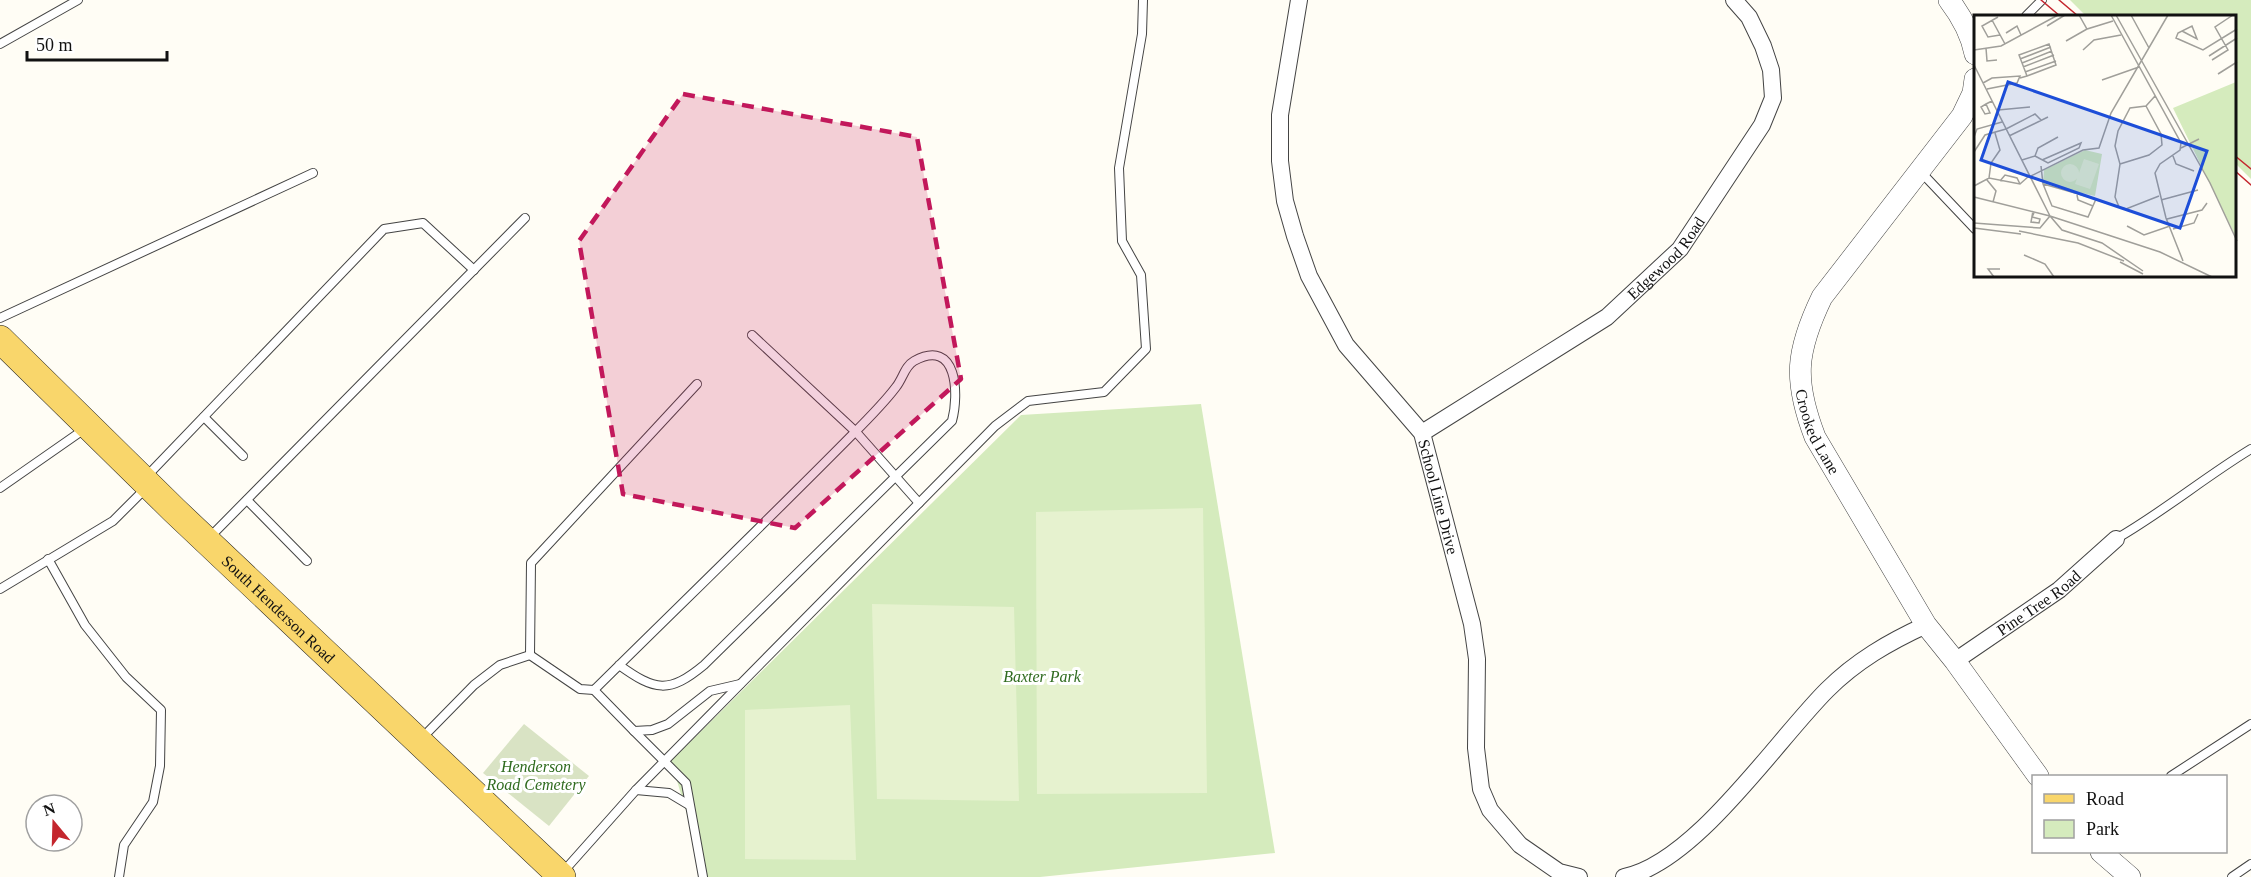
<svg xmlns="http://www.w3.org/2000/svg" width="2251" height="877" viewBox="0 0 2251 877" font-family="'Times New Roman',serif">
<rect width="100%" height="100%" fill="#fffdf5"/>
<g fill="#d5ebbd">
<polygon points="2070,0 2251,0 2251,179 2235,163 2234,16 2086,16"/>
<polygon points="1201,404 1275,853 1040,877 706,877 671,761 1021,415"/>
</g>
<polygon fill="#d9e3c4" points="524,724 589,776 549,826 483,773"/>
<g fill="#e6f2cf">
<polygon points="1203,508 1207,793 1037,794 1036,512"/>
<polygon points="872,604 1014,607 1019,801 877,799"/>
<polygon points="850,705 856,860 745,859 745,710"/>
</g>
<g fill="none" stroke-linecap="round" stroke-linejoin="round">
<g stroke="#444" stroke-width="10">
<g id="service">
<polyline points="2026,16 2042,0"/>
<polyline points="0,44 78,0"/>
<polyline points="1920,171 1975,229"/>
<polyline points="0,318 313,173"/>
<polyline points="752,335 856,432 919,503"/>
<polyline points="204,417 243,456"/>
<polyline points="146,477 384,229 423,223 474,270"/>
<polyline points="0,488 86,428"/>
<polyline points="247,500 307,561"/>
<polyline points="209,538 525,218"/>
<path d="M2116 539C2163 512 2205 477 2251 449"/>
<polyline points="48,559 85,625 126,677 161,710 160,766 153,802 124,845 119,877"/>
<polyline points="0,589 113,521 147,487"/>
<path d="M530 655 580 689 594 690C680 605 768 520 853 434 868 419 884 403 896 387 903 378 905 366 914 361 958 337 959 395 952 421L704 665C669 694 655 691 619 665"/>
<polyline points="594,690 634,731 652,730 668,724 710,691 740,684"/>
<polyline points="634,731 686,783 703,877"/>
<polyline points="421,739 474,685 500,665 530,655 531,563 697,384"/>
<polyline points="2171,776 2251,724"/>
<polyline points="636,790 669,793 689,805"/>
<polyline points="563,872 636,790 995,426 1028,401 1104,392 1146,349 1141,275 1122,241 1119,168 1142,34 1143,0"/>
<polyline points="2232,877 2251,864"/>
</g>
</g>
<g stroke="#444" stroke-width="18">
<g id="minor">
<path id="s1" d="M1299 0 1280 115V161L1285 201 1295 236 1309 276 1346 345 1422 433 1472 624 1477 659 1476 748 1481 789 1490 810 1520 845 1559 872 1579 877"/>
<path id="s2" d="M1422 433 1607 317 1680 249 1762 125 1773 98 1771 70 1763 46 1749 17 1734 0"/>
<path id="s3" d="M1955 661 2059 590 2116 539"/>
<path d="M1624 877C1695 863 1775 742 1827 690 1856 661 1889 642 1926 625"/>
</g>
</g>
<g stroke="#444" stroke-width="22">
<g id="tertiary">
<path d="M1949 0C1962 17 1971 33 1975 54"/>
<path id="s4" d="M1975 79 1973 93 1962 116 1822 297C1796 351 1793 380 1815 437L1926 625 1955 661 2038 776"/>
<polyline points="2101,852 2130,877"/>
</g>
</g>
<g stroke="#222" stroke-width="28">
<g id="primary">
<path id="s5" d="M0 339 174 510 562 877"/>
</g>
</g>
<use href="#service" stroke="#fff" stroke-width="8"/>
<use href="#minor" stroke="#fff" stroke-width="16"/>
<use href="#tertiary" stroke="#fff" stroke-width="21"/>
<use href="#primary" stroke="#f9d66b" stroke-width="27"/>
<g stroke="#c4262e" stroke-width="1.5">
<polyline points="2041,0 2060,16"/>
<polyline points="2059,0 2078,16"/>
<polyline points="2234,155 2251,169"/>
<polyline points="2234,170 2251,185"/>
</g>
</g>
<path fill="#c2185b" fill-opacity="0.2" stroke="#c2185b" stroke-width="4.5" stroke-dasharray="12 8" stroke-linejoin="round" d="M683 94 917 137 961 379 795 528 623 494 579 241Z"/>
<g text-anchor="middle" stroke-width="6" stroke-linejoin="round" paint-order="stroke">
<g font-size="16" fill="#111" stroke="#fff">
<text dy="6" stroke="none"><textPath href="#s2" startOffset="302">Edgewood Road</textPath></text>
<text dy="6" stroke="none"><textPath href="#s4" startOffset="410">Crooked Lane</textPath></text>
<text dy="6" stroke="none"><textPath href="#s1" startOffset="542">School Line Drive</textPath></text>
<text dy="6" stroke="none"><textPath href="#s3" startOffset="102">Pine Tree Road</textPath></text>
<text dy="6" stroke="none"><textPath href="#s5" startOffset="388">South Henderson Road</textPath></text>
</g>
<g font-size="16" font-style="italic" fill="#2f6b1f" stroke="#fff">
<text x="1042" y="682">Baxter Park</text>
<text x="536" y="772">Henderson<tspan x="536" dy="18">Road Cemetery</tspan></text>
</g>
</g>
<g transform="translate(1974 15)">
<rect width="262" height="262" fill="#fffdf5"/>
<path d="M262 67V222L199 93ZM111 135 128 139 121 181 69 169 70 155Z" fill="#d5ebbd"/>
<path d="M110 144 125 149 116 174 101 169ZM87 158a9 9 0 1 1 18 0a9 9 0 1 1-18 0Z" fill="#e6f2cf"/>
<path fill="none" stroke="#a09f9a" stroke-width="1.5" d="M105 0 113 14 139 6M137 0 207 128 206 135 186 149 181 158 192 203 209 246M142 0 236 168 263 226M157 0 175 33M24 2 8 11 14 22 26 20M18 5 31 29M73 11 91 0M208 16 223 24 218 11 204 18 202 23 229 35 263 14M32 18 43 11 47 20M92 26 113 14M12 33 13 46 23 45M0 35 27 31 84 0M109 35 120 25 147 20M235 41 263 23M46 44 77 32M238 45 254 35 241 12 259 0M48 48 78 36M0 50 76 201M49 52 80 40M51 57 82 46M244 59 263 47M46 63 53 61 82 50 75 29 45 40 53 61M128 65 165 52M9 68 18 63 46 61 43 68 13 74M181 81 172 91 156 93 144 116 141 131 146 149 141 182 145 192 152 194 185 181M12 89 16 98 11 99 7 92 12 89 18 86M24 95 56 92M32 114 61 99 67 105M35 121 74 102M0 122 3 114 28 107M207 133 225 124M0 137 11 120 32 114M61 141 74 148 105 133 107 128 68 145M199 141 202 149 220 156M48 145 61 141 64 133 84 122M146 149 175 140 188 130 187 119 172 91M67 151 69 169 122 184 114 202 78 191 69 169M57 161 109 135 125 133 137 98 194 0M15 163 17 148 26 135 21 118M13 165 22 176 19 187M26 166 31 160 43 163 46 169M0 171 15 163 46 169 55 161M103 180 104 185 119 191M0 182 76 201 186 237 238 262M187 185 224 175M59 196 57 207 65 208 66 204 58 202 60 198M193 204 228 195 233 188M0 208 66 213 76 201 88 215 128 228 169 256M153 211 170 220 196 211M0 213 47 219M199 214 220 208 224 199M45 216 104 228 150 246M50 240 71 249 80 262M146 247 169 259M20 262 14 254H26"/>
<path fill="#1d4ed8" fill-opacity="0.15" stroke="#1d4ed8" stroke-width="3" d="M34 67 233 136 206 213 7 145Z"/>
<rect width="262" height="262" fill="none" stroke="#111" stroke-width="3"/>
</g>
<rect x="2032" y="775" width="195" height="78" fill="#ffffff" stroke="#a0a0a0" stroke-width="1.5"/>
<rect x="2044" y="794" width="30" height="9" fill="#f9d66b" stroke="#a0a0a0" stroke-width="1.5"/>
<text x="2086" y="805" font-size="18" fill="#111111">Road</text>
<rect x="2044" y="820" width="30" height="18" fill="#d5ebbd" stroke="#a0a0a0" stroke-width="1.5"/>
<text x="2086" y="835" font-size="18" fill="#111111">Park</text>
<g transform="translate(54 823) rotate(341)"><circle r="28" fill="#ffffff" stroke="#a0a0a0" stroke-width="1.5"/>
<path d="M0-4.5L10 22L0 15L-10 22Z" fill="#c4262e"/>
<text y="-9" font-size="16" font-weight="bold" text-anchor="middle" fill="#111111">N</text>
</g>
<path d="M27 51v9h140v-9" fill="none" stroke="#111111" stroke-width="3"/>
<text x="36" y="51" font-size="18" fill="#111111" stroke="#ffffff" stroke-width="4.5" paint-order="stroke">50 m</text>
</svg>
